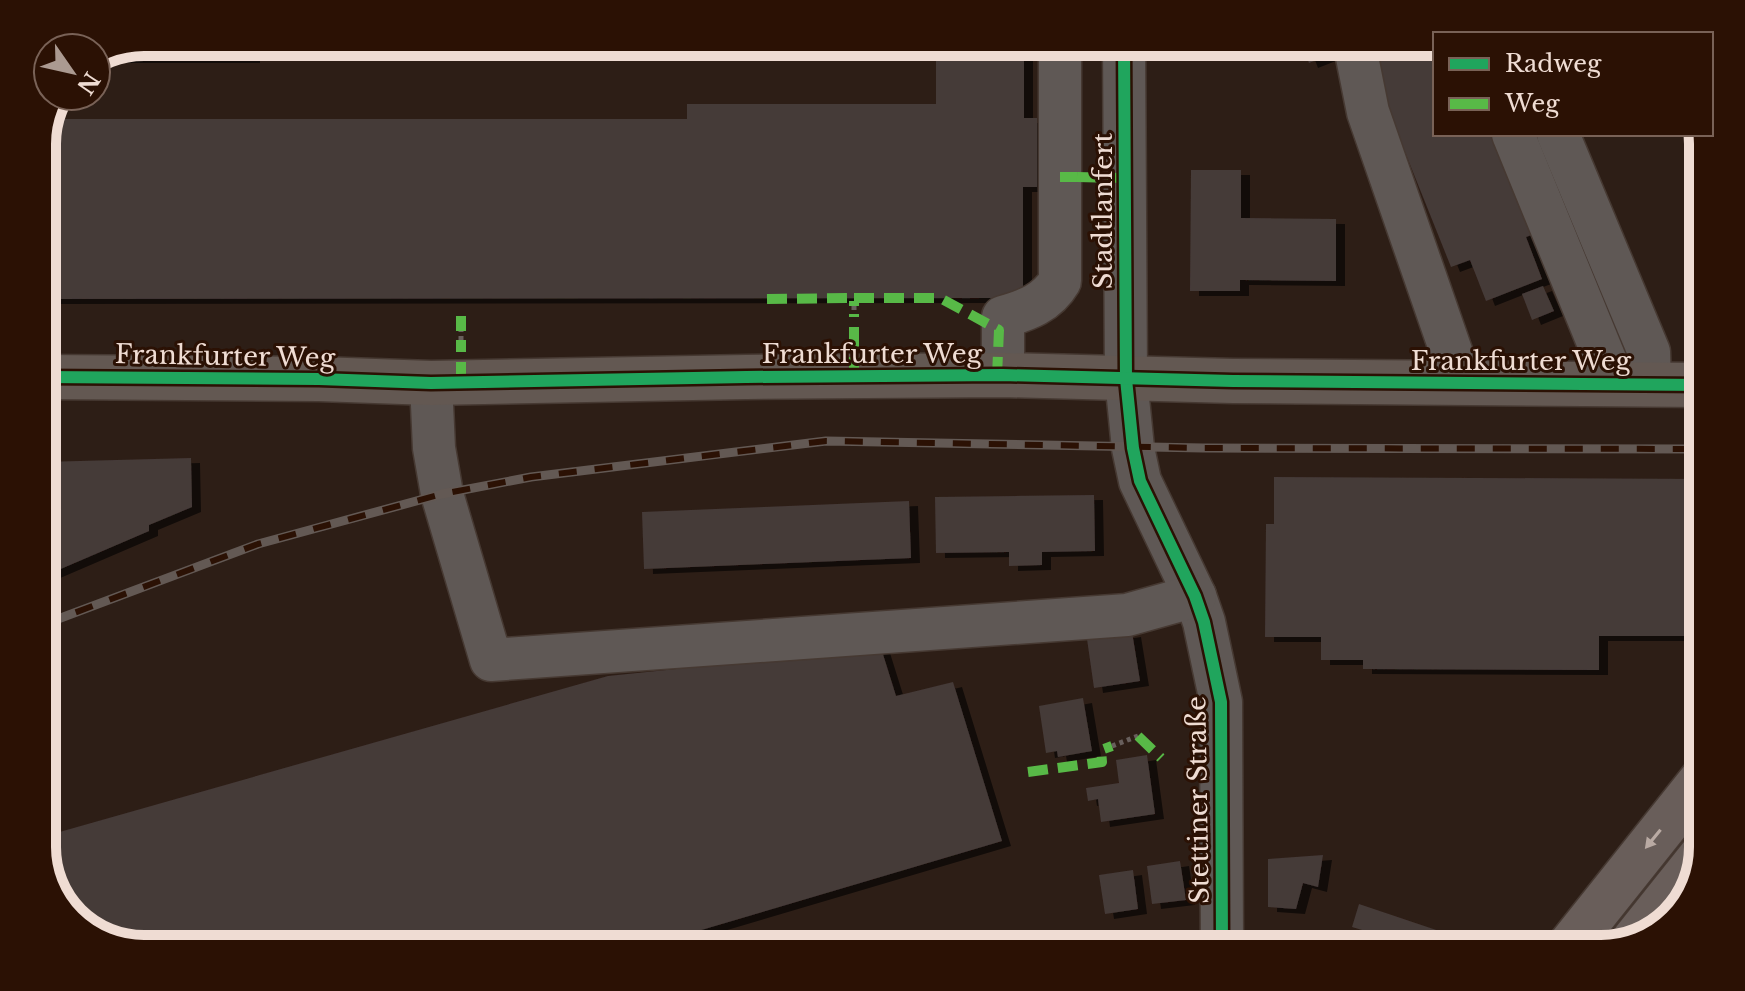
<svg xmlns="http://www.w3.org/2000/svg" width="1745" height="991" viewBox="0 0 1745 991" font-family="'Libre Baskerville',serif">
<defs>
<filter id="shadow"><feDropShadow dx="9" dy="5" stdDeviation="0" flood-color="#0009"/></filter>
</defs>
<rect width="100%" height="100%" fill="#2d1e16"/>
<g fill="#453a38" filter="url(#shadow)">
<polygon points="144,42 251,42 251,58 106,58"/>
<polygon points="936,42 1024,42 1024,118 1037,118 1037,187 1023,187 1023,298 42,299 42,138 50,119 687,119 687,104 936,104"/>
<polygon points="1301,42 1327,42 1332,54 1309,63"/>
<polygon points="1418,42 1435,42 1435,134 1504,134 1543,231 1526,237 1542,279 1486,301 1470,260 1451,267 1369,62"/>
<polygon points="1191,170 1241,170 1241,218 1336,219 1336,281 1240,280 1240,291 1190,291"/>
<polygon points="1543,286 1554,311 1532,320 1522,294"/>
<polygon points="191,458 192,507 149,525 149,531 42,577 42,462"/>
<polygon points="1274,477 1703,479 1703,553 1694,553 1694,636 1599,636 1599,670 1363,669 1363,660 1321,660 1321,637 1265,637 1266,524 1274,524"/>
<polygon points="1094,495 1095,551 1042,552 1042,565 1009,566 1009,552 936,553 935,497"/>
<polygon points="909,501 911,558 644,569 642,512"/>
<polygon points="1132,632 1140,681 1094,688 1087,639"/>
<polygon points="881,648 896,696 953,682 1002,841 637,949 144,949 93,936 56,898 42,853 42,837 608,676"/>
<polygon points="1083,698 1092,751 1058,757 1057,751 1046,753 1039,706"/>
<polygon points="1147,755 1155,814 1101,822 1098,799 1088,801 1086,788 1119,783 1116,760"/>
<polygon points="1323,855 1318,887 1303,883 1296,909 1268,907 1268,859"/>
<polygon points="1180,861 1186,900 1152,904 1147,866"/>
<polygon points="1133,870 1138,909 1105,914 1099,875"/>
<polygon points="1359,904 1463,939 1460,949 1396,949 1360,937 1362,930 1352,927"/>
<polygon points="1265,939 1350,939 1351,949 1265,949"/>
</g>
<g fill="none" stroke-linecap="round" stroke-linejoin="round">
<g stroke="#463932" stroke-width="45">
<g id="minor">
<polyline points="1124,42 1126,379 1133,448 1140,481 1195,596 1204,622 1221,702 1222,949"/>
<polyline points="1354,42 1368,112 1462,383"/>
<polyline points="1513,134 1615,384"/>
<polyline points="1558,134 1649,352 1650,384"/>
<path d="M1003 375V317C1027 310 1047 303 1060 281V42"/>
<polyline points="431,383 434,448 442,494 491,660 1127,615 1195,596"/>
</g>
</g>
<g stroke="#463932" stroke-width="47">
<polyline id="major" points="42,377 319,379 431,383 746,377 1003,375 1233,381 1703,385"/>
</g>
<g stroke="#463932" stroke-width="47">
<g id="highway">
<polyline points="1634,940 1701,856"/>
<polyline points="1567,949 1703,778"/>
</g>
</g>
<g stroke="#685f5c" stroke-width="5" stroke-dasharray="4 4" stroke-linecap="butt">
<polyline points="905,48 905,42"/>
<polyline points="854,306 854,314"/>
<polyline points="461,340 461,331"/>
<polyline points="1112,746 1138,736"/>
</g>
<use href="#minor" stroke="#5f5855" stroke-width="42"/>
<use href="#major" stroke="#635852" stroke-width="44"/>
<use href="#highway" stroke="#695e5a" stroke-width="44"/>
<g stroke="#635954" stroke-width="9">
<polyline id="rail" points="42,625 258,544 442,494 531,477 826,441 1203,448 1703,449"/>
</g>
<use href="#rail" stroke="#2b1104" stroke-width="6" stroke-dasharray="18" stroke-linecap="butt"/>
<g stroke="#58b947" stroke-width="10" stroke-dasharray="20 10" stroke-linecap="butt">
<polyline points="1060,177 1077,177"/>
<polyline points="1077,177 1125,178"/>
<polyline points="854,298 940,298 999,330 997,376"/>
<polyline points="767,299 854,298 854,306"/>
<polyline points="461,316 461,331"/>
<polyline points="854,377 854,314"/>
<polyline points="461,382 461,340"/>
<polyline points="48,591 56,632"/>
<polyline points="1138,736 1161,758"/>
<polyline points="1028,772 1102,762 1101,750 1112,746"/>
</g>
<g stroke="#2b1104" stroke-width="17">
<g id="cycleway">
<polyline points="1124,42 1126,379 1133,448 1140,481 1195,596 1204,622 1221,702 1222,949"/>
<polyline points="42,377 319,379 431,383 746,377 1003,375 1233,381 1703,385"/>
</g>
</g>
<use href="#cycleway" stroke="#20a55d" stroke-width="12"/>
</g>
<defs><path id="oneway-solid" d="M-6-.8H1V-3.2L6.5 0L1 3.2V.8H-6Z" transform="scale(2)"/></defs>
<use fill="#b9aaa3" href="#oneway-solid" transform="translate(1653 839) rotate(129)"/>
<g text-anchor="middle" stroke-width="6" stroke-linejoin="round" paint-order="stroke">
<g font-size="26" fill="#efdcd3" stroke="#2b1104">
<text transform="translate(1103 211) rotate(-90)" y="9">Stadtlanfert</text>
<text x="872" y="363">Frankfurter Weg</text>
<text transform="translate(225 356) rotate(1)" y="9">Frankfurter Weg</text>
<text x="1521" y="370">Frankfurter Weg</text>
<text transform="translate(1198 800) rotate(-91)" y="9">Stettiner Straße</text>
</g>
</g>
<path d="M0 0H1745V991H0ZM144 56H1601A88 88 0 0 1 1689 144V847A88 88 0 0 1 1601 935H144A88 88 0 0 1 56 847V144A88 88 0 0 1 144 56Z" fill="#2b1104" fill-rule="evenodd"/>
<path fill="none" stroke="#efdcd3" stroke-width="10" d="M144 56H1601A88 88 0 0 1 1689 144V847A88 88 0 0 1 1601 935H144A88 88 0 0 1 56 847V144A88 88 0 0 1 144 56Z"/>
<rect x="1433" y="32" width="280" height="104" fill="#2b1104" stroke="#796257" stroke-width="2"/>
<rect x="1449" y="58" width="40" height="12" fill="#20a55d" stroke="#796257" stroke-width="2"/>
<text x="1505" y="72" font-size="24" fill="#efdcd3">Radweg</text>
<rect x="1449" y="98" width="40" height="12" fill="#58b947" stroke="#796257" stroke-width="2"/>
<text x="1505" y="112" font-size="24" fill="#efdcd3">Weg</text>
<g transform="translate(72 72) rotate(124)"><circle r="38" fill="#2b1104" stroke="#796257" stroke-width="2"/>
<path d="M0-6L14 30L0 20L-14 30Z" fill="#ab9a91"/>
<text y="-12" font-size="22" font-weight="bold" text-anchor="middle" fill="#efdcd3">N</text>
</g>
</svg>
